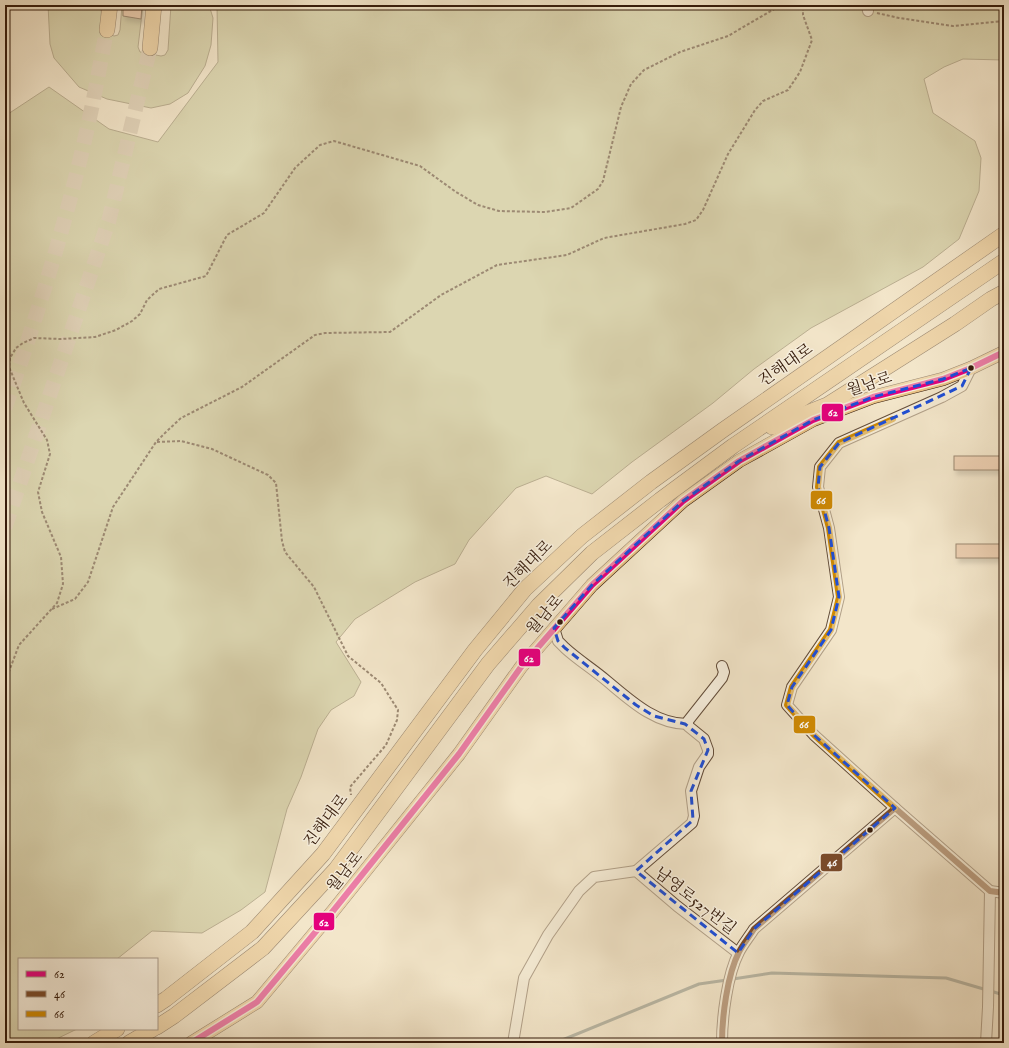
<svg xmlns="http://www.w3.org/2000/svg" width="1009" height="1048" viewBox="0 0 1009 1048" font-family="'IM FELL English','Noto Serif KR',serif">
<defs>
<filter id="shadow"><feDropShadow dx="2.5" dy="4.5" stdDeviation="2" flood-color="#0004"/></filter>
</defs>
<rect width="100%" height="100%" fill="#f3e6ca"/>
<filter id="stains"><feTurbulence type="fractalNoise" baseFrequency=".005" numOctaves="4"/><feColorMatrix values="0 0 0 0 .2 0 0 0 0 .09 0 0 0 0 .02 0 0 0 .5 -.17"/></filter>
<radialGradient id="worn" r=".72"><stop offset=".6" stop-color="#630" stop-opacity="0"/><stop offset="1" stop-color="#630" stop-opacity=".3"/></radialGradient>
<g fill="#c0c393" stroke="#7a6f4f">
<polygon points="48,5 101,5 102,31 114,36 118,35 120,30 122,5 143,5 138,47 140,52 161,56 165,55 168,50 171,5 209,5 213,18 211,45 205,66 188,93 170,104 151,108 107,99 79,87 54,58 50,44"/>
<polygon points="217,5 1004,5 1004,60 963,59 944,67 924,79 933,113 975,141 981,158 979,191 959,239 923,267 811,328 754,369 713,403 632,462 592,494 546,476 516,488 469,540 455,564 415,582 355,619 336,642 361,682 354,696 331,710 318,729 301,777 287,809 265,892 241,910 202,933 152,931 117,959 19,959 19,1029 77,1029 48,1043 5,1043 5,116 49,87 109,129 158,142 218,62"/>
</g>
<g fill="none" stroke-linecap="round" stroke-linejoin="round">
<g stroke="#737d74" stroke-width="3">
<polyline points="733,979 772,973 946,978 1004,995"/>
<polyline points="555,1043 699,984 727,980"/>
</g>
</g>
<g fill="#e7b696" stroke="#351b0b" filter="url(#shadow)">
<polygon points="123,5 142,5 141,19 123,16"/>
<rect x="954" y="456" width="50" height="14"/>
<rect x="956" y="544" width="48" height="14"/>
</g>
<g fill="none" stroke-linecap="round" stroke-linejoin="round">
<g stroke="#cdbda4" stroke-width="15" stroke-dasharray="15 8" stroke-linecap="butt">
<path d="M5 408C39 311 70 211 91 111 97 84 101 57 107 30"/>
<polyline points="5,527 109,220 150,48"/>
</g>
<g stroke="#644e3b" stroke-width="12">
<g id="minor">
<polyline points="867,5 868,11"/>
<path d="M554 628 558 641 565 648C578 660 593 669 607 681 630 700 655 724 687 724"/>
<polyline points="895,808 814,735 787,705 792,687 831,630 839,597 829,528 818,487 820,467 839,443 942,397 962,386 971,368"/>
<polyline points="636,871 692,823 694,816 691,791 699,767 708,754 708,750 704,739 688,726 688,721 722,678 724,672 722,666"/>
<polyline points="513,1043 524,978 548,935 579,891 594,877 636,871 677,906 738,953"/>
<path d="M722 1043C722 1018 727 975 739 952 743 944 749 937 754 929L895 808 990 891 1004 893"/>
<polyline points="986,1043 988,1007 990,891"/>
</g>
</g>
<g stroke="#351b0b" stroke-width="14">
<polyline id="major" points="191,1043 257,1002 333,911 459,754 521,667 592,585 683,501 739,461 813,420 873,397 943,379 971,368 1004,352"/>
</g>
<g stroke="#351b0b" stroke-width="16">
<g id="highway">
<polyline points="107,30 110,5"/>
<polyline points="150,48 154,5"/>
<polyline points="772,427 827,405 955,324 991,299 1004,292"/>
<polyline points="157,1005 166,999 252,932 323,854 475,650 525,589 582,536 651,482 723,430 1004,234"/>
<polyline points="157,1027 174,1016 263,948 336,869 488,664 539,605 592,553 660,500 733,446 1004,261"/>
<polyline points="94,1043 117,1029"/>
<polyline points="129,1043 153,1029"/>
</g>
</g>
<g stroke="#351b0b" stroke-width="2" stroke-dasharray="3 2" stroke-linecap="butt">
<polyline points="835,5 858,9"/>
<polyline points="877,13 899,18 953,26 1004,21"/>
<polyline points="157,442 181,441 212,449 268,475 276,483 282,541 285,552 314,587 348,656 381,683 398,710 397,720 386,745 350,787 351,795"/>
<polyline points="52,609 75,599 88,582 113,507 156,442 166,432 181,418 242,387 315,335 325,333 390,332 441,295 497,265 567,255 604,238 685,224 696,220 703,210 728,154 755,110 763,101 788,90 800,72 812,40 803,15 803,5"/>
<polyline points="5,682 19,645 57,603 63,584 61,557 42,512 38,492 50,454 47,440 24,403 9,367 10,358 16,348 23,343 34,338 61,339 95,337 116,330 132,321 140,314 147,300 159,289 206,276 227,235 264,213 295,168 320,145 334,141 420,166 456,192 478,205 499,211 545,212 571,208 598,189 603,181 621,107 631,84 644,70 680,52 728,36 781,5"/>
</g>
<use href="#minor" stroke="#f7efdd" stroke-width="10"/>
<use href="#major" stroke="#eac385" stroke-width="13"/>
<use href="#highway" stroke="#eac385" stroke-width="15"/>
<g stroke="#f7efdd" stroke-width="9">
<polyline id="bus-1" points="191,1043 257,1002 333,911 459,754 521,667 592,585 683,501 739,461 813,420 873,397 943,379 971,368 1004,352"/>
</g>
<g stroke="#f7efdd" stroke-width="9">
<path id="bus-2" d="M722 1043C722 1018 727 975 739 952 743 944 749 937 754 929L895 808 990 891 1004 893"/>
</g>
<g stroke="#f7efdd" stroke-width="9">
<polyline id="bus-3" points="893,419 839,443 820,467 818,487 829,528 839,597 831,630 792,687 787,705 814,735 895,808"/>
</g>
<use href="#bus-1" stroke="#e5007d" stroke-width="6"/>
<use href="#bus-2" stroke="#7a4b2a" stroke-width="6"/>
<use href="#bus-3" stroke="#d08a02" stroke-width="6"/>
</g>
<path d="M0 0H1009V1048H0ZM971 368 962 386 839 443 820 467 818 487 829 528 839 597 831 630 792 687 787 705 814 735 895 808 754 929 738 953 636 871 693 820 691 791 708 750 704 739 685 724 654 716 636 705 565 648 558 641 554 628 592 585 683 501 739 461 813 420 873 397 943 379Z" fill="#f3e6ca" fill-opacity=".55" fill-rule="evenodd"/>
<path fill="none" stroke="#1d4ed8" stroke-width="3" stroke-dasharray="8 5" stroke-linejoin="round" d="M971 368 962 386 839 443 820 467 818 487 829 528 839 597 831 630 792 687 787 705 814 735 895 808 754 929 738 953 636 871 693 820 691 791 708 750 704 739 685 724 654 716 636 705 565 648 558 641 554 628 592 585 683 501 739 461 813 420 873 397 943 379Z"/>
<g fill="#351b0b" stroke="#f7efdd" stroke-width="1.5">
<circle cx="971" cy="368" r="3.5"/>
<circle cx="560" cy="622" r="3.5"/>
<circle cx="870" cy="830" r="3.5"/>
</g>
<g text-anchor="middle" stroke-width="3" stroke-linejoin="round" paint-order="stroke">
<g font-size="16" fill="#351b0b" stroke="#f7efdd">
<text transform="translate(785 364) rotate(-35)" y="6">진해대로</text>
<text transform="translate(869 383) rotate(-18)" y="6">월남로</text>
<text transform="translate(527 564) rotate(-45)" y="6">진해대로</text>
<text transform="translate(544 614) rotate(-49)" y="6">월남로</text>
<text transform="translate(325 820) rotate(-53)" y="6">진해대로</text>
<text transform="translate(344 871) rotate(-51)" y="6">월남로</text>
<text transform="translate(696 900) rotate(38)" y="6">남영로527번길</text>
</g>
</g>
<g stroke="#f7efdd" stroke-width="1.5">
<rect x="821" y="403" width="23" height="19" rx="4" fill="#e5007d"/>
<rect x="810" y="490" width="23" height="20" rx="4" fill="#d08a02"/>
<rect x="518" y="648" width="23" height="19" rx="4" fill="#e5007d"/>
<rect x="793" y="715" width="23" height="19" rx="4" fill="#d08a02"/>
<rect x="820" y="853" width="23" height="19" rx="4" fill="#7a4b2a"/>
<rect x="313" y="912" width="22" height="19" rx="4" fill="#e5007d"/>
</g>
<g font-size="11" text-anchor="middle" font-weight="bold" fill="#fff">
<text x="833" y="416">62</text>
<text x="821" y="504">66</text>
<text x="529" y="662">62</text>
<text x="804" y="728">66</text>
<text x="832" y="866">46</text>
<text x="324" y="926">62</text>
</g>
<rect width="1009" height="1048" fill="none" stroke="#f3e6ca" stroke-width="20"/>
<rect x="6" y="6" width="997" height="1036" fill="none" stroke="#351b0b" stroke-width="2"/>
<rect x="10" y="10" width="989" height="1028" fill="none" stroke="#351b0b"/>
<rect x="18" y="958" width="140" height="72" fill="#f7efdd" stroke="#a99a89"/>
<rect x="26" y="971" width="20" height="6" fill="#e5007d" stroke="#a99a89"/>
<text x="54" y="978" font-size="12" fill="#351b0b">62</text>
<rect x="26" y="991" width="20" height="6" fill="#7a4b2a" stroke="#a99a89"/>
<text x="54" y="998" font-size="12" fill="#351b0b">46</text>
<rect x="26" y="1011" width="20" height="6" fill="#d08a02" stroke="#a99a89"/>
<text x="54" y="1018" font-size="12" fill="#351b0b">66</text>
<rect width="100%" height="100%" filter="url(#stains)"/>
<rect width="100%" height="100%" fill="url(#worn)"/>
</svg>
